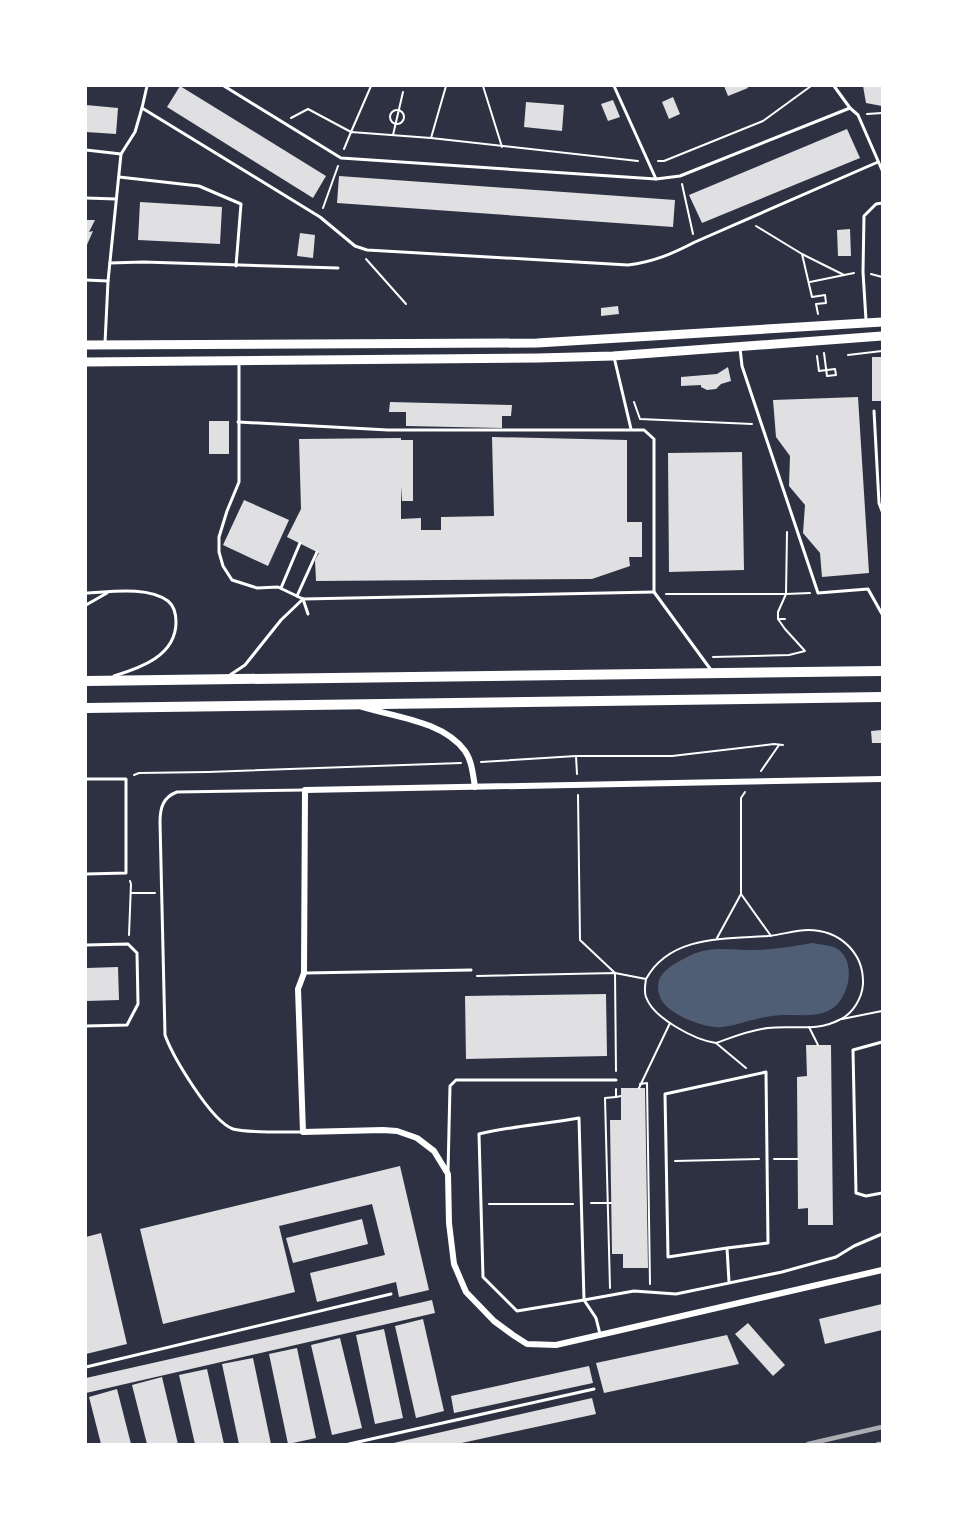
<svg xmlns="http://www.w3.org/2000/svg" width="968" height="1530" viewBox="0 0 968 1530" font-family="Raleway,sans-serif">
<rect width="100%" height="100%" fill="#2d3142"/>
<path fill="#4f5d75" d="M813 943C822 945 832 945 839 950 857 964 848 1001 830 1010 812 1019 791 1013 772 1016 755 1018 739 1025 722 1027 705 1029 666 1014 660 997 652 975 670 966 687 957 712 944 732 951 758 950 777 949 795 946 813 943Z"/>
<g fill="#e0e0e3">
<polygon points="180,86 326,176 313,198 167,107"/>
<polygon points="724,86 747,86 748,88 728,96"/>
<polygon points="863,86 882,86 882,106 866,103"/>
<polygon points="673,97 680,114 669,119 662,102"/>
<polygon points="613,100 620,117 608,121 601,104"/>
<polygon points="526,102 564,105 562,131 524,127"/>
<polygon points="86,105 118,108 116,134 86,132"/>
<polygon points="847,129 860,158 702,223 689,195"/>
<polygon points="339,176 675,200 673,227 337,203"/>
<polygon points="140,202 222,207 220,244 138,240"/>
<polygon points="86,220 95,220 89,232 93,231 86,247"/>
<polygon points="850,229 851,256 838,256 837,230"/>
<polygon points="300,233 315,235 313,258 297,256"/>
<polygon points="618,306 619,314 601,316 601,308"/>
<rect x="872" y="357" width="10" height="44"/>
<polygon points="728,367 731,381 721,384 716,389 707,390 701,387 701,385 681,386 681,377 717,374"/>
<polygon points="858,397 869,573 822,577 820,553 803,533 805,505 789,486 790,456 776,437 773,400"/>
<polygon points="390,402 512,405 511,416 502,416 502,428 406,426 406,412 389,412"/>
<rect x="209" y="421" width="20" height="33"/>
<polygon points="492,437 627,440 627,522 642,522 642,557 629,557 630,566 592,579 316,581 315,560 319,553 287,537 301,509 299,439 401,438 401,440 413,440 413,501 402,501 401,486 401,519 421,518 421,530 441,530 441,517 494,516"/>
<polygon points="742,452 744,570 669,572 668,453"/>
<polygon points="244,500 289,520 268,566 223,545"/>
<polygon points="882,730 882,743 872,743 871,731"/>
<polygon points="118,967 119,1000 86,1001 86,968"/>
<polygon points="606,994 607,1056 466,1059 465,996"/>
<polygon points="806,1045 831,1045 833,1225 808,1225 808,1208 798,1209 797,1077 807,1076"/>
<polygon points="621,1088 645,1088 648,1268 623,1268 623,1254 612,1254 610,1120 621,1120"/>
<polygon points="400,1166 429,1290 399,1297 396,1282 317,1302 310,1273 385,1255 372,1204 279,1226 295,1292 163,1324 140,1229"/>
<polygon points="362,1219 368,1244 293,1263 286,1238"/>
<polygon points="101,1233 127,1344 86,1354 86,1237"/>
<polygon points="432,1300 435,1313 86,1393 86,1378"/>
<polygon points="882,1304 882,1330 825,1344 819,1319"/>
<polygon points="423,1319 444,1411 416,1418 395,1326"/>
<polygon points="748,1323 785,1365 773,1376 735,1334"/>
<polygon points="384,1329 403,1418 375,1424 356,1335"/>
<polygon points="727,1335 739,1364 604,1393 596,1363"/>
<polygon points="340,1338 362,1428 332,1435 311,1345"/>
<polygon points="297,1348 316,1438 288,1444 269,1354"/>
<polygon points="253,1358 271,1444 239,1444 222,1364"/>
<polygon points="589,1366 593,1383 454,1413 451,1396"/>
<polygon points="207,1369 224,1444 195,1444 179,1375"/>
<polygon points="162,1377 178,1444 147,1444 132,1385"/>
<polygon points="117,1389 131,1444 101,1444 89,1397"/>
<polygon points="592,1398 596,1414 457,1444 389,1444"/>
</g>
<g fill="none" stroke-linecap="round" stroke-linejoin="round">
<g stroke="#fff" stroke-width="2">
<polyline points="483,86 502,147"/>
<circle cx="397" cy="117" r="7"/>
<polyline points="867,114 882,113"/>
<polyline points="291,118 308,109 351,132 371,86"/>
<polyline points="393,135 403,92"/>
<polyline points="431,138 446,86"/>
<polyline points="344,149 351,132 431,138 638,161"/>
<polyline points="658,161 664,161 763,121 811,86"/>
<polyline points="682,184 693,234"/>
<polyline points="323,208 338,166"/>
<polyline points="756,226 802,254"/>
<polyline points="366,259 406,304"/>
<polyline points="871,274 882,277"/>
<polyline points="810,282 854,273"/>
<polyline points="818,314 816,304 826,303 825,295 812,297 802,254 844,275"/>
<polyline points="848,355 882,351"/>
<polyline points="817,356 819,371 835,369 836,375 827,376 824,353"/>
<polyline points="634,402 640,419 752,424"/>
<polyline points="666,594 786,594 787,532"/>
<polyline points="785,619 778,619 778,612 786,594 810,593"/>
<polyline points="713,657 789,655 805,651 785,629 778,619"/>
<polyline points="576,756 577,774"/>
<polyline points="481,762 576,756 672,756 774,744 783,745"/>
<polyline points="761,771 779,745"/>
<polyline points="134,775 139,773 208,772 461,763"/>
<polyline points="578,795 580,940 615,973 616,1071"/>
<polyline points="131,893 155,893"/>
<polyline points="741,894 771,936"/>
<polyline points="129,935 131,884 130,881"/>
<polyline points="717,938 741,894 741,798 745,792"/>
<path d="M477 976 615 973 646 979C670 935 725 939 768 936 781 935 795 930 808 930 839 930 864 952 863 984 862 998 853 1014 839 1020 817 1032 792 1025 768 1028 750 1030 733 1037 716 1043 695 1040 653 1018 646 997 644 992 645 985 646 979"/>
<polyline points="842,1019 882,1011"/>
<polyline points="809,1027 818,1045"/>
<polyline points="716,1043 746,1068"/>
<polyline points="640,1084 647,1083 650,1284"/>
<polyline points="639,1088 670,1023"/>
<polyline points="616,1089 616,1097 621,1096"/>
<polyline points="774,1159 798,1159"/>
<polyline points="675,1161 759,1159"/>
<polyline points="591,1203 611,1203"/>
<polyline points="489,1204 573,1204"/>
<polyline points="610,1288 605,1098 616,1097"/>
</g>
<g stroke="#fff" stroke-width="3">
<path d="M147 86 142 108 320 217 355 246 367 250 628 265C653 262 672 254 695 242L878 162"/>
<polyline points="224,86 341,158 656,179"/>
<polyline points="614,86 656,179 680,176 850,108 858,115 882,170"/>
<polyline points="834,86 850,108"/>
<polyline points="86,150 121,154"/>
<polyline points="119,177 199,186 241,204 236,266"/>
<polyline points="86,198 116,199"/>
<polyline points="110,263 143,262 338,268"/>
<polyline points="86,280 108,281"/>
<polyline points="866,320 863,272 864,216 876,204 882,203"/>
<polyline points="105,343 108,281 121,154 135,132 142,108"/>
<polyline points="740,348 742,366 818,593 868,589 882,614"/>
<polyline points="614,357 631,429"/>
<polyline points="239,364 239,482 227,511 219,537 219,552 223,566 232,580 257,588 278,587 303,599 654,592"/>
<polyline points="874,411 879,503 882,511"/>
<polyline points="238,422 388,430 644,430 654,439 654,592 711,670"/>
<polyline points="281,588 300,543"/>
<path d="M86 593C110 592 147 586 168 601 174 606 176 615 176 622 176 656 140 668 114 676"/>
<polyline points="297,596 317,552"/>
<polyline points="303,599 308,614"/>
<polyline points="86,605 107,593"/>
<polyline points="230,675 245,665 281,620 303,599"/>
<polyline points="86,779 126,779 126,873 86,874"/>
<polyline points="86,945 128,944 137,953 138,1004 127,1025 86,1026"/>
<polyline points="306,973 471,970"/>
<polyline points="882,1042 853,1050 856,1193 866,1196 882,1193"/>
<path d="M579 1118 584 1300 517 1311 483 1277 479 1134C512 1126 546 1124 579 1118Z"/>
<path d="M303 1132C287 1132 246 1133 233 1129 211 1121 173 1057 165 1035L160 822C160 808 163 797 177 792L305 790"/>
<polyline points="448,1172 450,1086 456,1080 616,1080"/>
<polyline points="727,1248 768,1243 766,1072 665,1094 668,1257 727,1248 729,1282"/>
<polyline points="600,1334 596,1318 584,1300 634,1291 676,1294 782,1272 836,1257 854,1246 882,1234"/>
<polyline points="86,1367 391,1294"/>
<polyline points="349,1444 594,1389"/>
</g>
<g stroke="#fff" stroke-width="6">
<path d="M362 707C395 717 443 721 465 751 472 761 473 775 475 787"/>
<polyline points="882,779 305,790 304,973 298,989 303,1132 383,1130 397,1131 417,1138 434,1151 448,1174 449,1223 454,1264 466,1292 494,1321 513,1335 527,1344 556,1345 882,1270"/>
</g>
<g stroke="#fff" stroke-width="9">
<polyline points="86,345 537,343 882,322"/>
<polyline points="86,362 538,358 613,356 882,336"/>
</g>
<g stroke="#fff" stroke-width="10">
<polyline points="86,681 882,671"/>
<polyline points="86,708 882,697"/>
</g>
<g stroke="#abadb3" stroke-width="4.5">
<polyline points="808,1444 882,1427"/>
<polyline points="878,1444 882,1444"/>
</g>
</g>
<rect width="968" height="1530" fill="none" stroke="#ffffff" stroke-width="174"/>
</svg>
